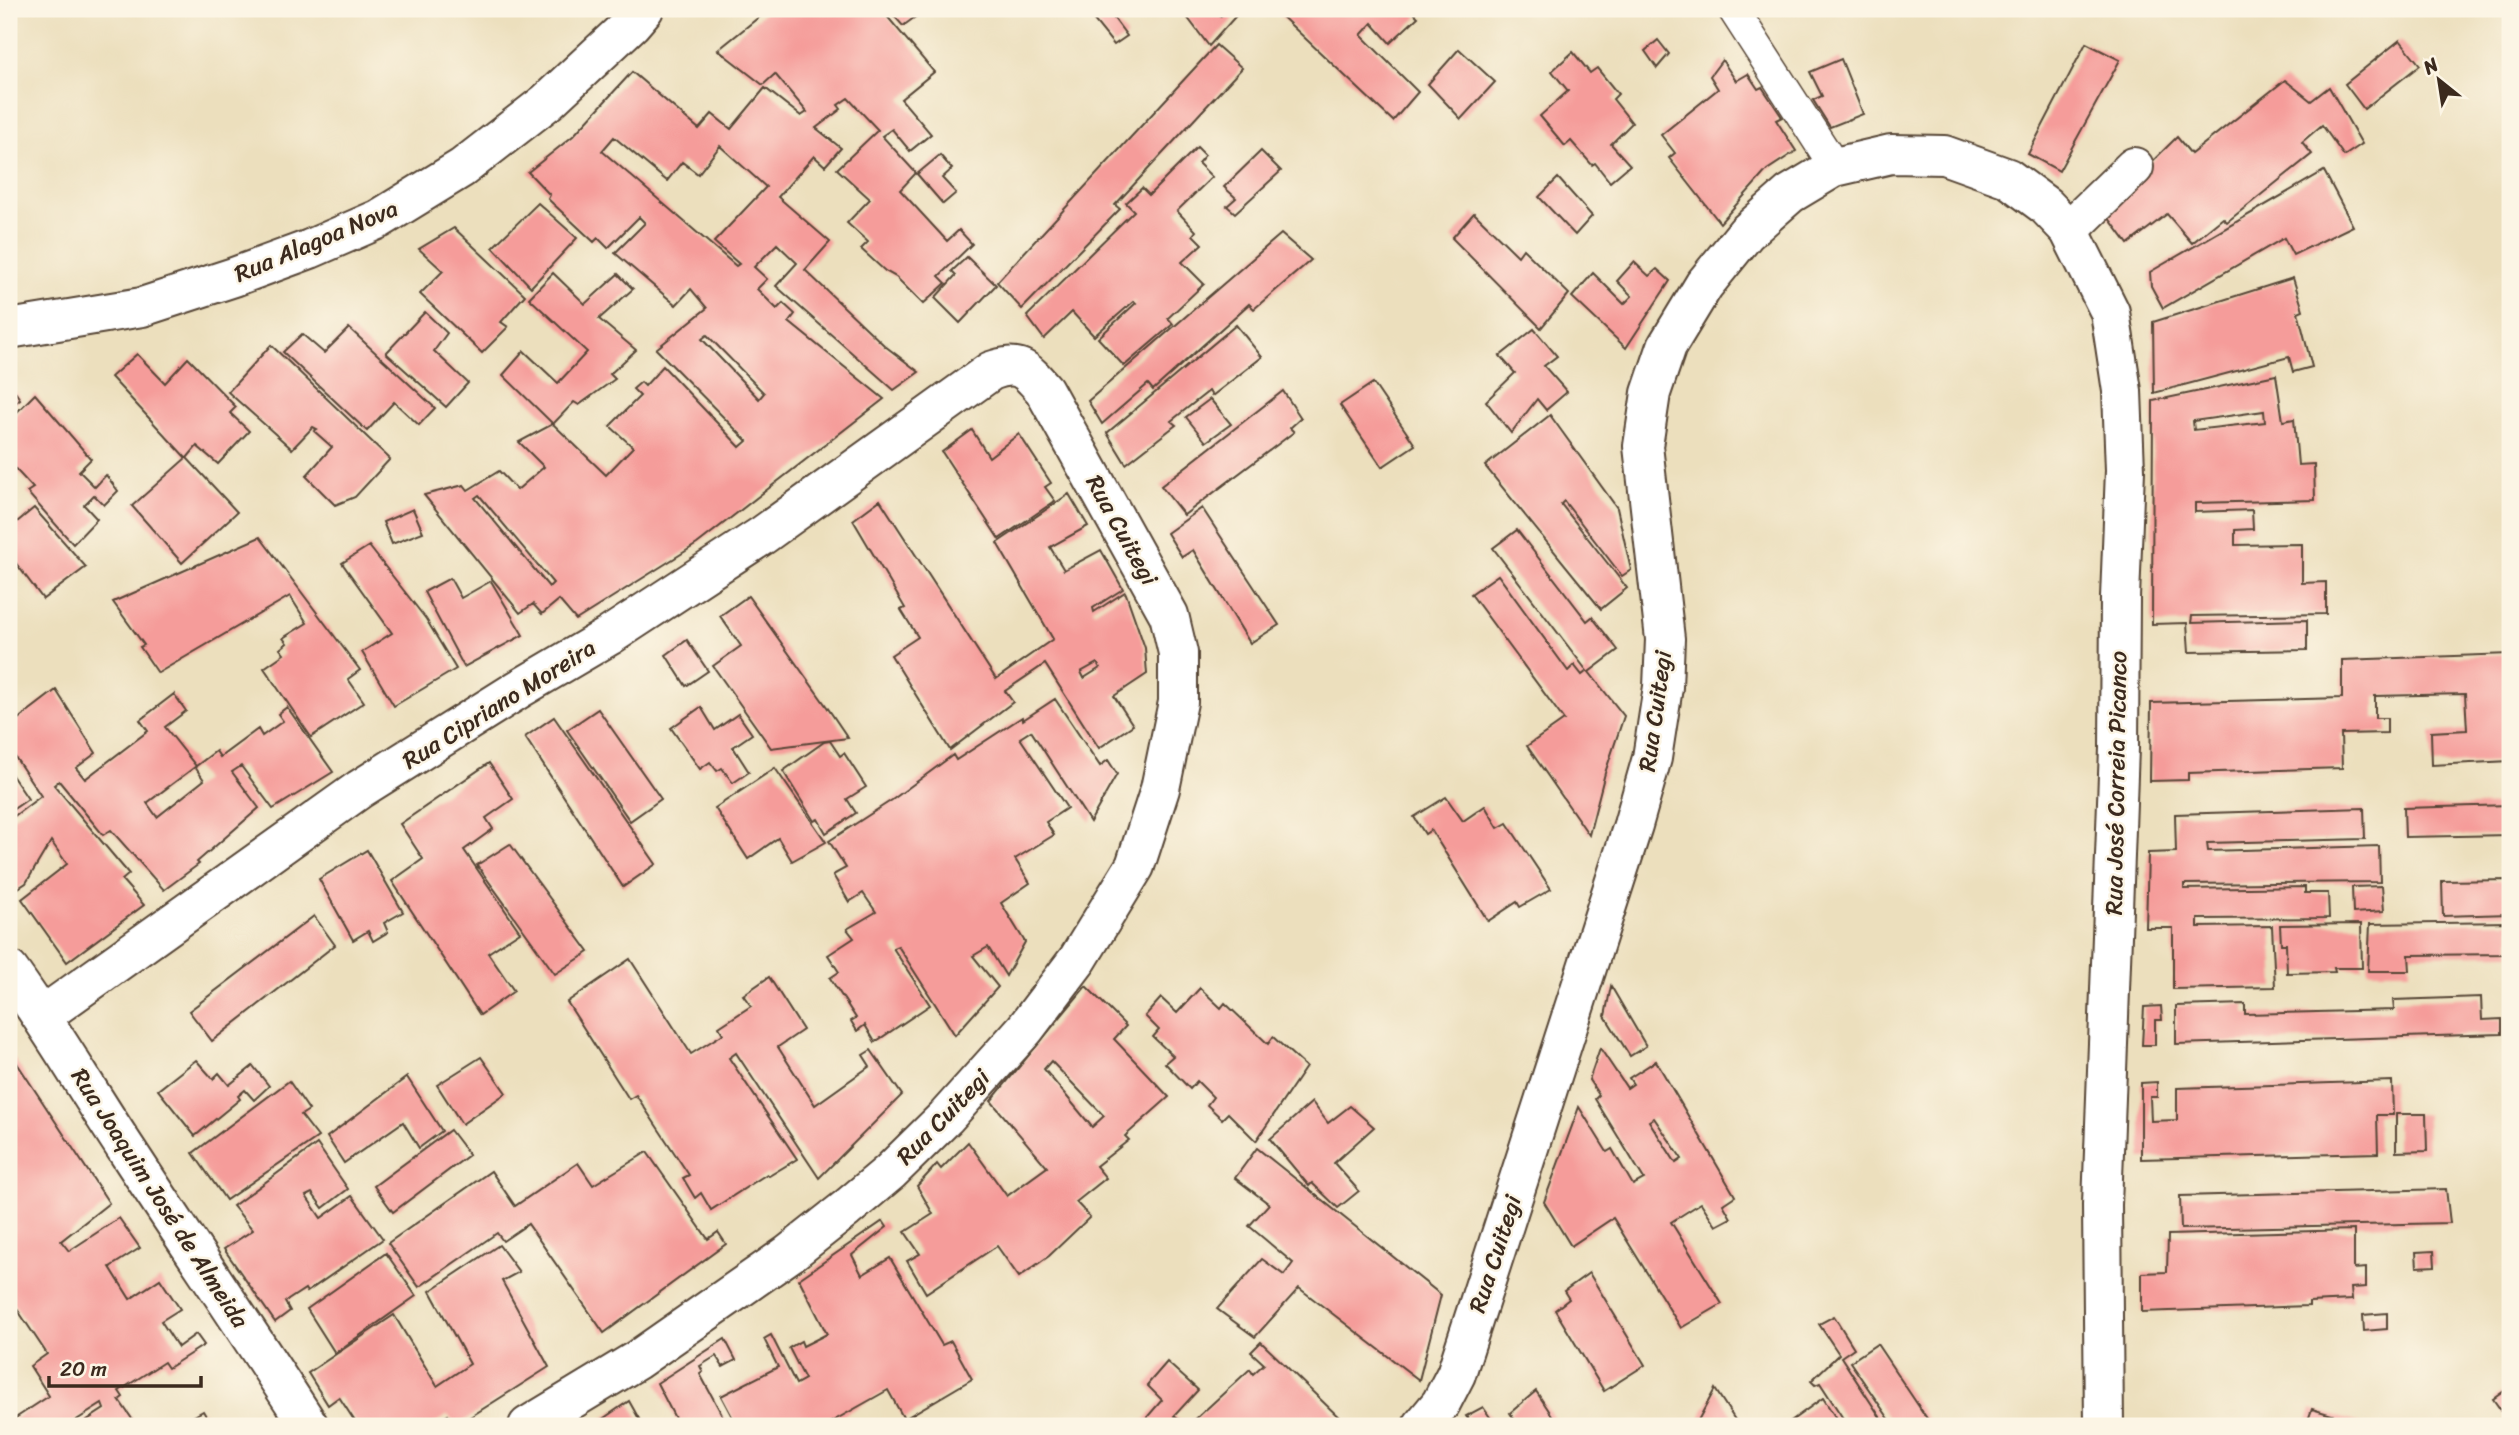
<svg xmlns="http://www.w3.org/2000/svg" width="2519" height="1435" viewBox="0 0 2519 1435" font-family="Sriracha,sans-serif">
<rect width="100%" height="100%" fill="#fcf5e5"/>
<filter id="ink" filterUnits="userSpaceOnUse"><feTurbulence type="fractalNoise" baseFrequency=".0143" numOctaves="2"/><feDisplacementMap in="SourceGraphic" scale="14" xChannelSelector="R" yChannelSelector="G"/><feConvolveMatrix kernelMatrix="1 2 1 2 8 2 1 2 1" color-interpolation-filters="sRGB"/></filter>
<filter id="wash" filterUnits="userSpaceOnUse"><feTurbulence type="fractalNoise" baseFrequency=".00686" numOctaves="4" result="noise"/><feDisplacementMap in="SourceGraphic" scale="28" xChannelSelector="R" yChannelSelector="G"/><feGaussianBlur stdDeviation="1.57" result="paint"/><feColorMatrix in="noise" values="0 0 0 0 0 0 0 0 0 0 0 0 0 0 0 0 0 1.4 0 .05"/><feComposite in="paint" operator="in"/></filter>
<g filter="url(#wash)">
<rect width="100%" height="100%" fill="#ecdfbd"/>
<g id="blocks">
<g fill="#f59c9a" fill-rule="evenodd">
<path d="M769 9H881L934 72 901 99 931 134 910 151 892 129 882 136 916 173 900 190 947 241 959 230 972 244 939 276 946 283 923 304 896 277 885 271 861 249 868 242 847 223 870 199 837 169 878 130 848 98 838 105 841 109 816 128 841 148 825 166 814 156 778 197 830 242 805 270 885 346 919 372 894 390 776 286 797 263 777 244 754 267 767 279 757 289 777 309 783 303 795 314 789 322 884 399 697 544 576 620 559 600 542 614 533 604 520 613 424 495 464 485 468 490 499 471 517 490 544 467 519 442 553 424 503 375 524 351 558 383 587 352 529 298 553 273 585 304 618 274 633 289 599 319 636 350 610 374 615 379 579 405 574 402 553 424 606 475 633 447 610 426 640 396 633 389 641 382 645 386 663 366 740 447 747 441 656 349 707 308 691 289 676 305 615 253 645 223 639 217 608 248 598 238 594 242 548 199 550 195 528 172 573 136 632 72 699 129 712 114 731 129 765 88 801 116 807 112 775 74 763 85 718 50ZM614 137 667 181 682 162 698 174 720 146 766 187 714 242 739 264 736 266 602 151ZM707 335 764 393 759 399 702 339ZM479 495 553 583 549 587 475 498Z"/>
<polygon points="888,9 926,9 903,26"/>
<polygon points="1097,9 1107,9 1127,36 1114,45 1089,14"/>
<polygon points="1181,9 1214,9 1220,16 1229,11 1228,9 1242,9 1209,46"/>
<polygon points="1274,9 1410,9 1418,17 1390,43 1372,23 1361,35 1418,92 1393,121"/>
<polygon points="1658,40 1669,54 1657,68 1645,51"/>
<polygon points="2400,40 2420,65 2364,109 2345,84"/>
<polygon points="2086,43 2120,60 2059,171 2028,154"/>
<polygon points="1216,45 1242,68 1115,205 1120,209 1022,309 997,282"/>
<polygon points="1459,49 1495,82 1461,119 1428,84"/>
<polygon points="1573,52 1590,73 1597,68 1618,94 1613,99 1632,123 1611,144 1630,165 1610,182 1595,163 1592,165 1571,141 1565,146 1540,116 1568,91 1552,71"/>
<polygon points="1841,59 1863,114 1830,127 1813,100 1822,96 1810,72"/>
<polygon points="1722,60 1736,81 1748,74 1758,89 1762,87 1782,117 1776,120 1796,151 1767,170 1720,223 1669,158 1675,153 1661,135 1718,89 1710,76"/>
<polygon points="2285,80 2311,101 2329,87 2362,144 2344,156 2322,125 2302,142 2312,154 2227,222 2223,218 2192,243 2167,214 2128,244 2103,210 2177,137 2191,154"/>
<polygon points="1197,147 1205,155 1198,163 1212,177 1177,211 1196,231 1193,235 1202,244 1182,262 1204,284 1168,318 1173,324 1124,366 1098,338 1136,303 1134,301 1094,336 1072,312 1044,339 1027,316 1134,211 1126,203 1142,188 1149,195"/>
<polygon points="1261,151 1281,171 1235,213 1227,206 1236,198 1224,187"/>
<polygon points="940,155 952,169 942,178 956,193 943,204 917,174"/>
<polygon points="2324,171 2353,226 2293,255 2284,238 2163,308 2151,286 2150,272"/>
<polygon points="1558,178 1592,216 1575,235 1539,197"/>
<polygon points="538,203 577,238 531,287 493,247"/>
<polygon points="1474,213 1518,256 1523,249 1569,294 1541,328 1452,238"/>
<polygon points="454,228 525,295 501,322 508,327 482,353 420,294 443,271 419,249"/>
<polygon points="1281,234 1311,260 1254,309 1249,304 1153,390 1148,384 1102,424 1088,401"/>
<polygon points="967,257 996,285 960,323 935,298 956,275 952,271"/>
<polygon points="1634,262 1649,276 1657,269 1670,281 1626,348 1572,297 1593,273 1624,304 1632,296 1617,281"/>
<polygon points="2293,278 2303,310 2298,312 2312,367 2293,372 2289,357 2154,393 2153,322"/>
<polygon points="425,312 447,333 434,351 468,383 446,407 386,353"/>
<polygon points="1236,325 1262,357 1212,396 1209,391 1171,421 1176,425 1126,464 1107,433"/>
<polygon points="349,328 435,408 419,425 394,402 367,431 283,352 302,334 324,353"/>
<polygon points="1534,329 1557,356 1544,366 1567,392 1546,410 1537,399 1511,433 1486,401 1515,373 1500,356"/>
<polygon points="271,345 390,459 355,497 335,505 306,476 332,447 314,431 317,429 313,427 292,449 228,392"/>
<polygon points="137,354 165,383 188,358 236,407 230,413 249,431 218,464 197,446 187,458 237,512 182,563 132,506 186,458 111,377"/>
<path d="M2276 375 2283 421 2294 419 2298 465 2314 464 2315 500 2195 503V512L2252 510 2253 529 2235 530V545L2302 544V583L2326 582V614L2192 616 2191 623 2307 620V650L2189 652 2187 623 2152 624 2153 401ZM2264 411 2265 422 2194 430 2193 421Z"/>
<polygon points="9,383 20,399 9,408"/>
<polygon points="1373,383 1415,445 1382,467 1340,405"/>
<polygon points="1283,391 1301,418 1290,428 1294,432 1184,515 1161,486"/>
<polygon points="35,394 91,459 79,471 95,487 106,475 118,491 104,505 94,495 84,505 97,519 73,544 27,492 33,488 9,462 9,420"/>
<polygon points="1210,399 1231,424 1206,442 1186,417"/>
<polygon points="1550,415 1617,508 1631,570 1622,576 1564,501 1561,504 1627,588 1601,609 1485,466"/>
<polygon points="972,430 989,457 1019,434 1051,483 1045,487 1055,501 999,539 942,452"/>
<path d="M1069 494 1088 526 1050 547 1064 570 1101 550 1123 589 1093 608 1094 612 1125 592 1126 594 1145 648 1147 674 1114 696 1133 725 1099 748 1045 664 1005 691 1013 702 950 750 891 655 918 637 901 610 905 608 853 520 880 500 996 679 1053 639 997 543ZM1097 663 1100 668 1084 678 1081 672Z"/>
<polygon points="34,508 86,567 43,599 9,554 9,509 17,522"/>
<polygon points="1202,508 1279,625 1250,643 1193,550 1182,557 1167,533"/>
<polygon points="413,509 423,532 392,544 383,522"/>
<polygon points="1517,530 1587,621 1592,617 1618,650 1589,672 1624,716 1605,773 1589,835 1527,746 1564,720 1471,594 1498,575 1568,671 1574,665 1582,675 1587,671 1493,548"/>
<polygon points="260,537 360,670 348,679 364,702 311,737 264,668 284,654 280,649 287,643 283,638 307,623 290,596 158,673 140,647 144,645 113,602"/>
<polygon points="369,546 426,619 456,669 394,706 362,652 392,633 342,563"/>
<polygon points="450,578 461,598 491,581 523,635 464,667 424,592"/>
<polygon points="748,596 827,707 848,738 771,748 713,666 741,646 720,616"/>
<polygon points="687,640 708,671 686,686 666,655"/>
<polygon points="2510,654 2510,761 2432,765 2431,732 2467,730 2465,694 2375,696 2375,718 2387,718 2387,733 2341,734 2342,768 2188,773 2188,780 2150,781 2151,703 2342,698 2342,660"/>
<path d="M56 690 96 753 76 768 85 779 148 731 140 720 174 694 186 711 165 727 196 766 216 751 220 757 258 729 262 736 283 721 278 714 287 707 333 772 273 809 241 766 232 772 259 808 197 862 199 864 164 890 111 830 103 835 59 781 54 785 129 874 122 880 144 905 67 962 22 899 67 864 51 841 26 883 9 894V820L41 796 9 748V726ZM195 767 204 780 157 817 147 803Z"/>
<polygon points="1055,699 1100,766 1108,760 1117,774 1090,822 1031,731 1020,738 1067,808 1046,822 1054,835 1015,859 1030,883 1001,903 1025,942 1006,976 988,947 973,956 998,987 955,1035 898,946 893,948 930,1005 875,1042 865,1025 857,1031 851,1021 856,1018 830,978 839,972 828,955 854,938 847,929 876,912 863,893 849,902 833,875 846,868 829,841 892,800 953,755 956,760 1022,717 1023,720"/>
<polygon points="701,707 715,730 738,714 752,734 733,747 749,772 733,783 722,768 717,771 710,762 700,769 671,728"/>
<polygon points="598,709 661,799 630,821 567,730"/>
<polygon points="554,717 656,864 623,887 525,737"/>
<polygon points="830,741 840,756 844,753 866,787 847,799 856,813 826,833 818,819 814,821 783,771 824,742"/>
<polygon points="489,763 513,799 486,818 493,829 464,850 520,932 488,953 514,991 480,1015 392,881 423,859 400,824"/>
<polygon points="775,768 826,842 792,861 778,838 748,859 715,808"/>
<polygon points="9,771 28,799 9,812"/>
<polygon points="1446,797 1463,821 1485,806 1498,828 1507,823 1551,889 1520,907 1517,902 1488,921 1431,830 1425,834 1414,817"/>
<polygon points="2510,805 2510,835 2405,837 2404,808"/>
<polygon points="2364,808 2365,839 2207,843 2208,851 2379,846 2380,882 2184,884 2184,889 2305,887 2305,893 2328,893 2329,918 2198,919 2198,927 2272,926 2275,987 2173,989 2173,928 2146,928 2148,853 2176,852 2175,814"/>
<polygon points="510,844 589,952 555,974 477,865"/>
<polygon points="367,850 403,912 384,923 388,932 373,941 368,931 353,940 319,879"/>
<polygon points="2510,880 2510,914 2443,916 2442,881"/>
<polygon points="2382,886 2384,911 2353,913 2352,887"/>
<polygon points="314,916 335,945 212,1041 189,1011"/>
<polygon points="2510,922 2510,954 2409,955 2410,971 2368,971 2370,924"/>
<polygon points="2361,924 2362,968 2334,968 2335,972 2287,973 2286,944 2281,944 2280,925"/>
<polygon points="630,959 691,1054 723,1034 719,1027 751,1006 743,995 769,977 803,1030 778,1047 815,1105 870,1066 863,1055 871,1050 902,1095 819,1178 736,1053 729,1058 797,1159 769,1176 767,1174 711,1210 701,1193 695,1198 683,1178 689,1175 636,1095 629,1099 567,1002"/>
<path d="M1086 986 1126 1026 1114 1039 1169 1097 1125 1136 1129 1140 1096 1166 1106 1178 1076 1202 1090 1217 1049 1256 1019 1277 997 1246 926 1293 907 1261 920 1254 905 1232 933 1214 917 1186 937 1164 941 1169 968 1142 1007 1196 1047 1167 991 1101ZM1051 1061 1104 1116 1092 1127 1044 1069Z"/>
<polygon points="1611,986 1646,1046 1630,1056 1605,1016"/>
<polygon points="1200,988 1221,1008 1225,1003 1268,1044 1273,1037 1306,1067 1256,1141 1228,1113 1222,1119 1207,1105 1213,1097 1197,1081 1190,1089 1165,1063 1173,1056 1153,1037 1159,1030 1145,1016 1161,998 1177,1013"/>
<polygon points="2481,997 2482,1020 2502,1019 2502,1034 2176,1044 2176,1006 2245,1004 2245,1014 2394,1010 2393,1000"/>
<polygon points="2161,1006 2162,1020 2155,1020 2155,1045 2142,1045 2144,1007"/>
<path d="M1600 1048 1627 1088 1633 1084 1629 1078 1656 1061 1735 1196 1723 1204 1731 1218 1716 1226 1701 1203 1671 1222 1722 1304 1681 1328 1613 1218 1571 1246 1544 1202 1579 1107 1607 1152 1612 1149 1633 1185 1644 1179 1595 1099 1599 1095 1589 1080ZM1654 1118 1682 1159 1676 1163 1649 1121Z"/>
<polygon points="9,1051 109,1203 61,1241 69,1251 119,1218 140,1248 110,1267 130,1299 160,1279 180,1309 161,1321 178,1347 196,1334 204,1345 168,1368 164,1362 119,1391 123,1397 119,1400 137,1426 78,1426 104,1409 102,1404 67,1426 10,1426 16,1422 14,1419 49,1396 30,1366 47,1354 9,1297"/>
<polygon points="481,1057 506,1093 462,1124 437,1085"/>
<polygon points="196,1060 213,1079 219,1073 229,1085 253,1066 269,1086 254,1100 245,1090 238,1096 240,1099 195,1136 158,1090"/>
<polygon points="407,1077 442,1131 419,1148 403,1122 344,1163 327,1137"/>
<polygon points="289,1081 309,1110 301,1115 318,1137 226,1200 193,1153"/>
<polygon points="2392,1081 2393,1115 2377,1115 2378,1153 2141,1159 2141,1083 2157,1082 2157,1097 2150,1097 2151,1121 2177,1120 2177,1088"/>
<polygon points="1312,1102 1328,1123 1350,1106 1374,1127 1334,1163 1359,1191 1338,1208 1312,1183 1309,1186 1270,1139"/>
<polygon points="2396,1114 2426,1114 2427,1151 2396,1152"/>
<polygon points="450,1130 469,1155 393,1212 374,1186"/>
<polygon points="317,1144 348,1189 323,1208 312,1193 306,1196 321,1218 352,1196 383,1239 307,1292 305,1289 285,1302 290,1311 275,1322 224,1249 253,1230 233,1206"/>
<polygon points="1257,1148 1441,1295 1419,1380 1299,1288 1255,1337 1217,1309 1262,1259 1284,1275 1293,1263 1249,1226 1269,1204 1235,1178"/>
<polygon points="647,1152 708,1239 718,1232 726,1244 604,1333 528,1224 503,1241 497,1233 419,1287 388,1243 491,1171 515,1206 578,1163 593,1185"/>
<polygon points="2446,1189 2450,1223 2181,1229 2180,1196"/>
<polygon points="883,1221 887,1227 852,1255 862,1275 890,1258 942,1345 951,1341 972,1379 904,1419 888,1390 824,1426 737,1426 721,1396 778,1367 764,1339 771,1335 796,1384 805,1379 789,1348 801,1341 803,1346 827,1334 799,1279"/>
<polygon points="2354,1230 2354,1269 2366,1268 2366,1287 2351,1288 2352,1300 2309,1302 2309,1306 2142,1312 2142,1273 2167,1272 2168,1235"/>
<polygon points="499,1245 519,1272 502,1281 549,1367 456,1426 448,1415 430,1426 358,1426 339,1397 328,1405 308,1373 394,1315 437,1386 470,1364 430,1291"/>
<polygon points="2434,1251 2435,1266 2417,1267 2416,1252"/>
<polygon points="386,1253 416,1296 335,1353 307,1309"/>
<polygon points="1589,1273 1645,1365 1604,1391 1555,1310 1569,1299 1564,1291"/>
<polygon points="2387,1313 2387,1329 2364,1331 2363,1315"/>
<polygon points="1834,1316 1854,1348 1841,1357 1884,1423 1879,1426 1848,1426 1820,1383 1815,1385 1811,1381 1839,1354 1819,1324"/>
<polygon points="725,1339 736,1360 723,1367 716,1356 700,1366 703,1372 700,1374 728,1426 679,1426 657,1383"/>
<polygon points="1261,1342 1348,1426 1188,1426 1250,1369 1253,1374 1264,1364 1251,1352"/>
<polygon points="1877,1344 1932,1426 1894,1426 1850,1362"/>
<polygon points="1167,1362 1198,1390 1174,1416 1187,1426 1146,1426 1142,1423 1162,1400 1147,1385"/>
<polygon points="2510,1387 2510,1423 2493,1399"/>
<polygon points="1715,1389 1739,1426 1695,1426"/>
<polygon points="1536,1391 1559,1426 1519,1426 1510,1413"/>
<polygon points="1823,1398 1839,1423 1835,1426 1795,1426 1791,1421"/>
<polygon points="629,1401 643,1426 604,1426 601,1420"/>
<polygon points="1483,1407 1496,1426 1473,1426 1466,1416"/>
<polygon points="2312,1409 2368,1426 2306,1426"/>
<polygon points="203,1411 212,1426 179,1426 189,1419"/>
</g>
</g>
</g>
<g filter="url(#ink)">
<use href="#blocks" fill-opacity="0" stroke="#564536" stroke-width="2"/>
<g fill="none" stroke-linecap="round" stroke-linejoin="round">
<g stroke="#564536" stroke-width="33">
<polyline id="service" points="1733,9 1835,167"/>
</g>
<g stroke="#564536" stroke-width="42">
<g id="minor">
<polyline points="2069,230 2134,167"/>
<polyline points="9,329 142,307 234,277 310,249 379,219 462,168 547,102 632,23 644,9"/>
<path d="M9 970C52 1029 88 1092 128 1152 188 1244 250 1334 309 1426"/>
<path d="M42 1016 360 789 519 689 609 636 763 535 991 371C1019 361 1025 368 1044 390L1169 615 1178 653V702L1160 789 1135 866 1078 959 1025 1029 946 1117 890 1172 846 1209 789 1254 637 1360 528 1426"/>
<polyline points="1422,1426 1441,1403 1456,1374 1633,825 1652,758 1663,687 1665,639 1643,446 1651,393 1667,346 1704,285 1746,233 1790,194 1835,167 1891,154 1944,155 2008,178 2046,206 2069,230 2110,312 2122,391 2125,470 2120,598 2119,748 2102,1205 2104,1426"/>
</g>
</g>
<use href="#service" stroke="#fff" stroke-width="30"/>
<use href="#minor" stroke="#fff" stroke-width="38"/>
</g>
</g>
<g text-anchor="middle" stroke-width="5" stroke-linejoin="round" paint-order="stroke">
<g font-size="24" fill="#3b2a1e" stroke="#fcf5e5">
<text transform="translate(316 241) rotate(-23)" y="8">Rua Alagoa Nova</text>
<text transform="translate(1122 530) rotate(61)" y="8">Rua Cuitegi</text>
<text transform="translate(499 704) rotate(-32)" y="8">Rua Cipriano Moreira</text>
<text transform="translate(1655 711) rotate(-82)" y="8">Rua Cuitegi</text>
<text transform="translate(2116 783) rotate(-89)" y="8">Rua José Correia Picanco</text>
<text transform="translate(943 1117) rotate(-46)" y="8">Rua Cuitegi</text>
<text transform="translate(160 1198) rotate(57)" y="8">Rua Joaquim José de Almeida</text>
<text transform="translate(1495 1254) rotate(-72)" y="8">Rua Cuitegi</text>
</g>
</g>
<rect width="2519" height="1435" fill="none" stroke="#fcf5e5" stroke-width="35"/>
<g transform="translate(2439 80) rotate(330)" stroke="#fcf5e5" stroke-width="5" paint-order="stroke">
<path d="M0-5L12 26L0 18L-12 26Z" fill="#3b2a1e"/>
<text y="-10" font-size="19" font-weight="bold" text-anchor="middle" fill="#3b2a1e">N</text>
</g>
<path d="M49 1376v10h152v-10" fill="none" stroke="#3b2a1e" stroke-width="3.5"/>
<text x="60" y="1376" font-size="21" fill="#3b2a1e" stroke="#fcf5e5" stroke-width="5" paint-order="stroke">20 m</text>
</svg>
